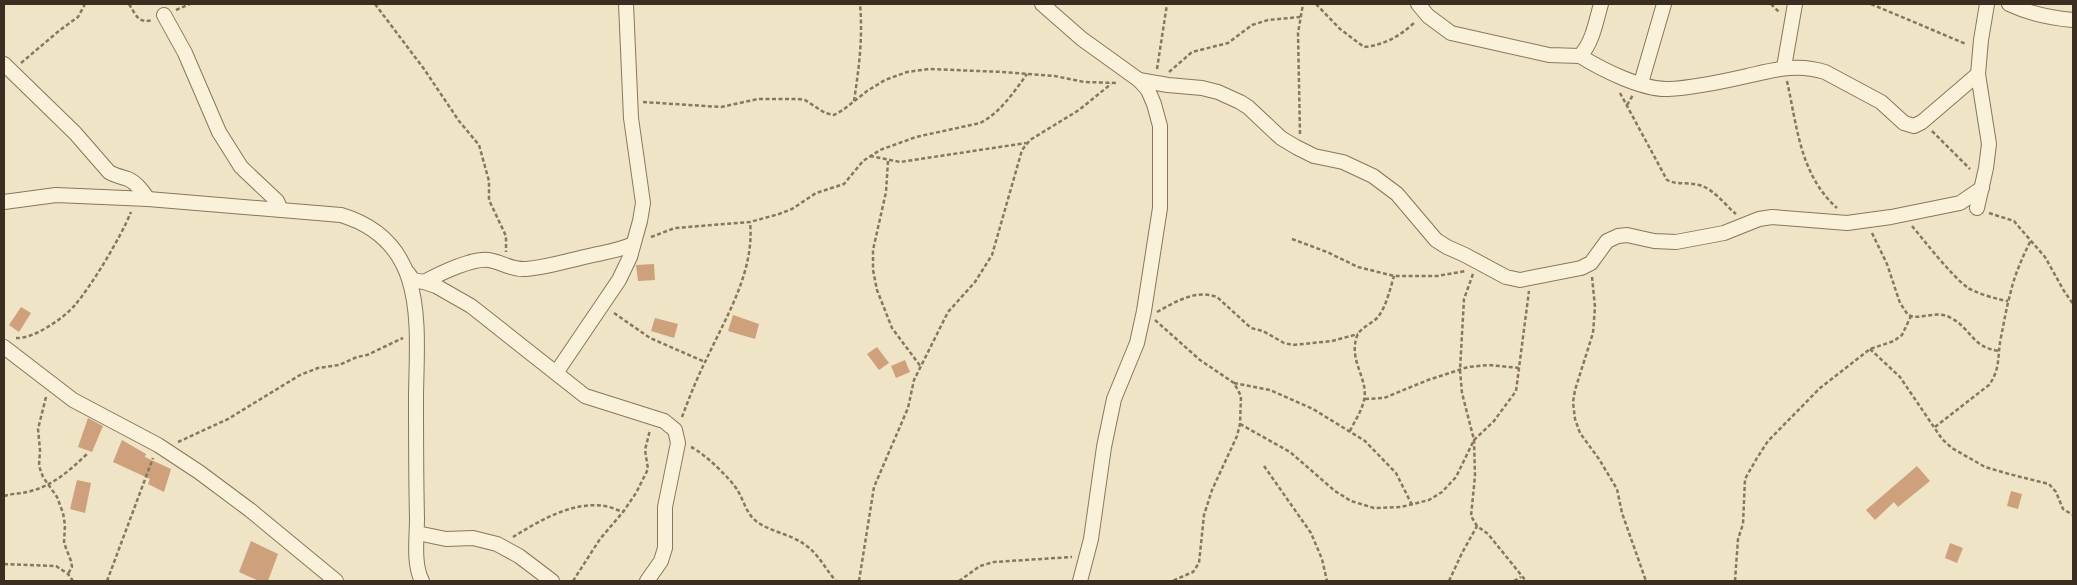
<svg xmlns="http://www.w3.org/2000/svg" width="2077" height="585" viewBox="0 0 2077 585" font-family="'Noto Serif',serif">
<rect width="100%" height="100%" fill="#efe4c6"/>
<g fill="#cea07b">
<polygon points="654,264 655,280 638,281 636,265"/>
<polygon points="21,307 31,313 19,332 9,325"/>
<polygon points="733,315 759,324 755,339 728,331"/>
<polygon points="655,318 678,324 674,338 651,331"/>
<polygon points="877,347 889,363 879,370 867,354"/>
<polygon points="905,360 910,372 896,378 891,366"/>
<polygon points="88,418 103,426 92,452 78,447"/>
<polygon points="122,440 146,454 145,457 171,469 164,492 148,484 150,479 113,462"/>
<polygon points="1917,466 1930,481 1898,507 1894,502 1875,520 1866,510"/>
<polygon points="77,480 91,483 85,513 70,509"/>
<polygon points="2011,491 2022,494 2018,509 2007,506"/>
<polygon points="251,541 278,554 268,581 259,581 239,572"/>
<polygon points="1950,543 1963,548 1957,563 1945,558"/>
</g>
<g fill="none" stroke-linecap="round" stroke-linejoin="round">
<g stroke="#8b765b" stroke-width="16">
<g id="minor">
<polyline points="1042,4 1082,39 1139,80 1148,90 1154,104 1160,126 1160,208 1144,311 1137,343 1114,399 1104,447 1091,539 1080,581"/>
<path d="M1418 4 1428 16 1451 33 1549 55 1580 56C1593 42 1596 21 1601 4"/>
<path d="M2009 4C2030 14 2051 18 2073 20"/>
<polyline points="164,15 185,53 219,132 241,167 277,201 281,210"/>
<path d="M1580 56C1601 69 1642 90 1668 89 1694 88 1721 82 1747 76 1774 70 1797 63 1825 72L1881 102 1904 123 1914 126 1922 122 1978 74"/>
<path d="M4 64 75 133 109 172C116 176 122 177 128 179 137 183 143 192 148 199"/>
<polyline points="1784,67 1795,4"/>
<polyline points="1139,80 1168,85 1202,88 1218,92 1240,102 1248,107 1281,138 1296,147 1314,156 1343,162 1373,176 1397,194 1436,240 1447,247 1465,255 1506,277 1520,280 1581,268 1591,263 1607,241 1618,236 1627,235 1654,241 1676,242 1724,233 1759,219 1772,217 1847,223 1891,217 1960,203 1982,188"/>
<polyline points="1641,83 1664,4"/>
<path d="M4 202 56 195 148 199 341 215C428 241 417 324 416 396 416 437 416 477 417 518 417 537 413 564 422 581"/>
<polyline points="1977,208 1986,168 1989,144 1978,74 1981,40 1987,4"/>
<polyline points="408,273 413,280 424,282 436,286 471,306 585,396 664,421 675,430 678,443 665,507 665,548 661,561 647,581"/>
<path d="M424 282C439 274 477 255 493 261 505 264 513 270 526 269 549 267 570 260 593 255 607 252 620 250 633 244"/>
<polyline points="4,347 73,400 158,445 199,472 250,510 336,581"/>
<polyline points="556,373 619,280 630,257 640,221 643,203 631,118 626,4"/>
<polyline points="417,533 446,539 473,538 497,544 519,556 552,581"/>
</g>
</g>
<g stroke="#8b765b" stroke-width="2.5" stroke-dasharray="4 2.5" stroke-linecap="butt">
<path d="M129 4C136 15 138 24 153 20"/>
<polyline points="375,4 424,69 459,121 479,145 489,181 489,200 506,236 506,252"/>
<path d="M1316 4 1340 29 1364 47C1385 45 1400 36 1415 22"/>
<polyline points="1771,4 1779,12"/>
<polyline points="1871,4 1966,44"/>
<polyline points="176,10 190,4"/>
<polyline points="21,63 60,30 78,17 85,4"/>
<polyline points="1157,69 1167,4"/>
<polyline points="1169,72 1192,52 1228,43 1252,25 1268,20 1300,17"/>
<path d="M1787 81C1797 126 1800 175 1837 208"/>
<path d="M1620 93 1667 180C1677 185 1688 182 1699 185 1714 189 1724 204 1736 214"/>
<path d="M854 101C859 68 863 37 860 4"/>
<polyline points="643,102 721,107 758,99 798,99 805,100 825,113 834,115 843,110 867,91 885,80 907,72 929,69 1003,72 1055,76 1084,82 1118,83"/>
<polyline points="1627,105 1633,95"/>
<polyline points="1932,131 1970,169"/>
<polyline points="1300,134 1298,33 1303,4"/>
<polyline points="870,156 900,162 1026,143"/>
<polyline points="888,161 886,192 873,250 873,270 877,290 892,328 921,367"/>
<polyline points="1989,213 2014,221 2019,227 2045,257 2064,291 2073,304"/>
<path d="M1912 226C1927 244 1950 274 1968 288 1976 293 1999 300 2008 301"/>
<path d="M1872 233 1887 264 1900 303 1908 315C1921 321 1936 309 1951 318 1972 329 1971 347 1999 351"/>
<path d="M651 237 675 228 750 222 779 214 792 209 816 193 844 184 863 161 880 150 916 137 980 123C1000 113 1014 92 1027 74"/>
<polyline points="1292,239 1327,252 1358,267 1394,276 1437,276 1466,271"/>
<polyline points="1473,274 1464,299 1460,370 1462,393 1474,440 1475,476 1471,516 1477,526 1488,534 1526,581"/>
<polyline points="1592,277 1595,307 1593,333 1575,390 1573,402 1575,419 1580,433 1599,459 1617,489 1622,513 1646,581"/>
<path d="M1157 312C1175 302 1196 289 1217 297L1251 328 1263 331 1284 343 1293 345 1332 341 1358 334"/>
<polyline points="614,313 650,338 705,362"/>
<polyline points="1155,320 1200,360 1234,383 1241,396 1240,424 1237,436 1212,490 1204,515 1199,563 1193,572 1172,581"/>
<path d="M16 338C34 339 64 318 75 305 92 285 121 237 131 212"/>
<polyline points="1870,349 1900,377 1942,439 1952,448 1985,467 2009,474 2049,484 2056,492 2063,509 2073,515"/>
<polyline points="1234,383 1270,390 1313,409 1365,441 1396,473 1412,505"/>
<polyline points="46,397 38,429 40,450 39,466 43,477 57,497 63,513 65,525 64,543 71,561 72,567 68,574"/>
<polyline points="1365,399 1384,398 1428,380 1468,367 1489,365 1519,368"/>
<path d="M682 417C689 398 697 378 706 360 726 317 755 271 750 222"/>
<polyline points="1240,424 1290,452 1335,491 1351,501 1374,508 1401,507 1429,500 1442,492 1456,477 1474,440 1494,421 1516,391 1529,291"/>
<path d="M1935 427 1989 385C2001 368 1997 356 2001 337 2004 323 2006 309 2010 295 2014 276 2022 258 2031 240"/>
<path d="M1350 431C1354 422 1362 411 1364 400 1369 379 1348 361 1357 336 1360 328 1371 324 1377 318 1386 308 1390 289 1394 276"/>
<polyline points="178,442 228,419 300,375 318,368 339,365 357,357 367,355 403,338"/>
<path d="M691 447C704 453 731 479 738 491 744 501 746 513 756 521 768 531 790 534 804 544 819 554 825 569 836 581"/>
<polyline points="1264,466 1311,533 1322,559 1327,581"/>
<path d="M4 496C13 493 22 494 31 491 54 485 70 470 87 454"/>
<path d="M513 537C539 521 572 501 605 506 611 507 617 510 623 512"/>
<polyline points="4,564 56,566 68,574 73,581"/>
<polyline points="107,581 153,458"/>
<polyline points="573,581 600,539 623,512 636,493 648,469 645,450 650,430"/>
<polyline points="859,581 874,487 908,408 914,380 948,312 975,282 992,255 1022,150 1030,140 1079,110 1111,84"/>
<polyline points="959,581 980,566 994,562 1072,557"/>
<polyline points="1449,581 1462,553 1477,526"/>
<polyline points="1514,581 1521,577"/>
<polyline points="1735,581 1738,539 1743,524 1745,479 1757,458 1768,441 1820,388 1870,349 1894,341 1902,335 1911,316"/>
</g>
<use href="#minor" stroke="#f9f1d9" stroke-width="14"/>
</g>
<rect width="2077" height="585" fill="none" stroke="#3b2d1f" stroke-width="10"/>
</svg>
